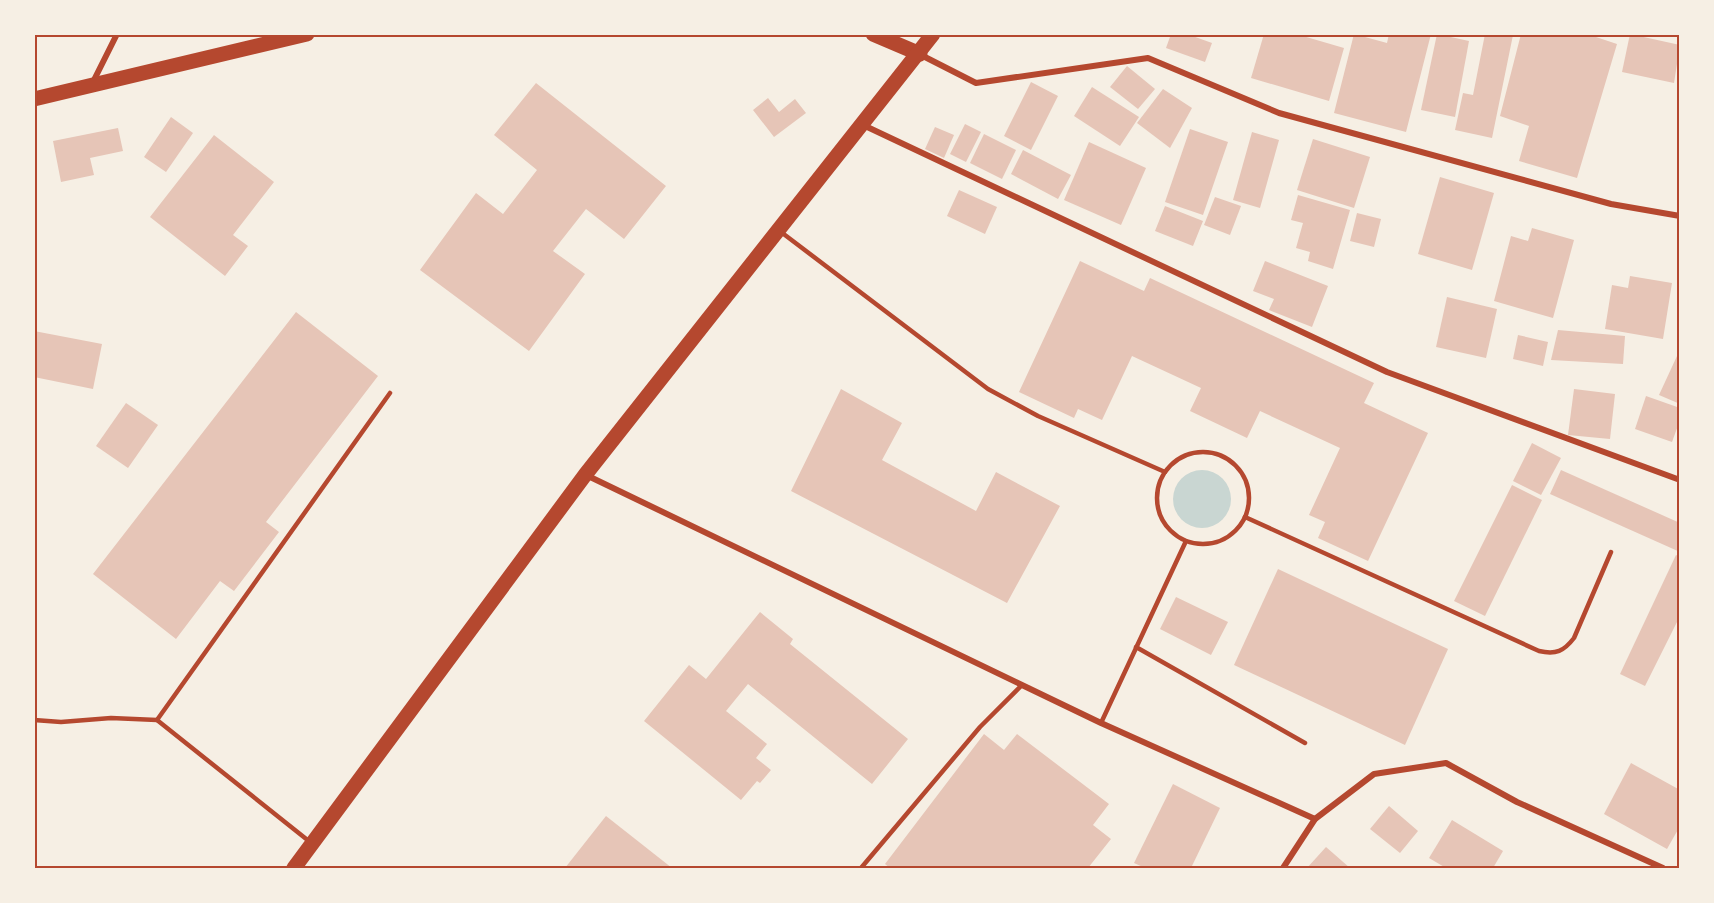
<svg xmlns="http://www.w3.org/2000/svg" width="1714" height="903" viewBox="0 0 1714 903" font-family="Overpass,sans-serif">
<rect width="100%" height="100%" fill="#f6efe4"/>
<circle fill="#c9d6d2" cx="1202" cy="499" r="29"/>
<g fill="#e6c5b7">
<polygon points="1171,34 1187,34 1212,43 1205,62 1166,48"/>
<polygon points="1264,34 1296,34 1344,48 1329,101 1251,78"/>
<polygon points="1354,34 1387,43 1389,34 1431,34 1406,132 1334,113"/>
<polygon points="1437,34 1469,41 1455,117 1421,110"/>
<polygon points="1485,34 1513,35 1492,138 1455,130 1463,93 1473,95"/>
<polygon points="1521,34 1587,34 1617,44 1577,178 1519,161 1529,126 1500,116"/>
<polygon points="1630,34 1680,45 1674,83 1622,72"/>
<polygon points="1127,66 1155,89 1138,109 1110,87"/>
<polygon points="1031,82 1058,96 1031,150 1004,136"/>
<polygon points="536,83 666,186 624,239 586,209 553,251 585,274 529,351 420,270 476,193 503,214 537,170 494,135"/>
<polygon points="1092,87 1139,117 1120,146 1074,116"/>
<polygon points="1163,89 1192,108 1170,148 1137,123"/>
<polygon points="768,98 779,112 795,99 806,113 774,137 753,110"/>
<polygon points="171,117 193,133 166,172 144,157"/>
<polygon points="965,124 981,132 966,162 950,154"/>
<polygon points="935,127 954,135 944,158 925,149"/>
<polygon points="118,128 123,151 90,158 94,175 61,182 53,141"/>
<polygon points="1190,129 1228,142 1203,215 1165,202"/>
<polygon points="1252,132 1279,140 1260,208 1233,200"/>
<polygon points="984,134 1016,150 1002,179 970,163"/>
<polygon points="214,135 274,182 233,235 248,246 225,276 150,217"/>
<polygon points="1313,139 1370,157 1354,208 1297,190"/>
<polygon points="1089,142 1146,168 1121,225 1064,200"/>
<polygon points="1023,150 1071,175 1058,199 1011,174"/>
<polygon points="1440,177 1494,193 1472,270 1418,254"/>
<polygon points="959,190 997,207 985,234 947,216"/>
<polygon points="1298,195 1350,210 1333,269 1308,261 1310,252 1296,248 1303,223 1291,220"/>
<polygon points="1215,197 1241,206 1230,235 1204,225"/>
<polygon points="1165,206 1203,221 1193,246 1155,231"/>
<polygon points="1357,213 1381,219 1374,247 1350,241"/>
<polygon points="1532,228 1574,240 1553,318 1494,301 1511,236 1528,241"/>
<polygon points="1080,261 1144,291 1150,278 1374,383 1364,403 1428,433 1368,561 1318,538 1325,522 1309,515 1340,448 1260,411 1247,438 1190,411 1201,388 1132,356 1102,420 1078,409 1074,418 1019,392"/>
<polygon points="1265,261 1328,286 1312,327 1269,310 1274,299 1253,291"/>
<polygon points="1630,276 1672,283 1663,339 1605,329 1612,285 1628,288"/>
<polygon points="1447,297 1497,309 1486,358 1436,347"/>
<polygon points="296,312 378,376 266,522 279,532 234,591 220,581 176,639 93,574"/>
<polygon points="1558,330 1625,336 1623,364 1551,360"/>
<polygon points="34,331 102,344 93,389 34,377"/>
<polygon points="1518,335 1548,342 1543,366 1513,359"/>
<polygon points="1677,356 1680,357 1680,404 1659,395"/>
<polygon points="841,389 902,423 882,460 976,511 996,472 1060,506 1007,603 791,491"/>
<polygon points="1574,389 1615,394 1610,439 1568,435"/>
<polygon points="1646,396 1680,408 1680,420 1672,442 1635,429"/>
<polygon points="126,403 158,425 128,468 96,446"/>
<polygon points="1532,443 1561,458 1541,495 1513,481"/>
<polygon points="1561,470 1680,523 1680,552 1550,494"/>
<polygon points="1512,485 1542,500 1485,616 1454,601"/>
<polygon points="1676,555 1680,557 1680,616 1645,686 1620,674"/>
<polygon points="1278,569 1448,649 1405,745 1234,665"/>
<polygon points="1176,597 1228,622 1211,655 1160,629"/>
<polygon points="760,612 793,639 790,644 908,739 872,784 748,684 726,711 767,744 756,758 771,770 760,783 757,781 741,800 644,721 689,665 706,679"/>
<polygon points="984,734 1004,750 1017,734 1109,804 1093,825 1111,839 1088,868 890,868 885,864"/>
<polygon points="1631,763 1680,790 1680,826 1667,849 1604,814"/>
<polygon points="1173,784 1220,808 1191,868 1145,868 1134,863"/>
<polygon points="1389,806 1418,831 1400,853 1370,829"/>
<polygon points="606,816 672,868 565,868"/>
<polygon points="1452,820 1503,851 1493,868 1446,868 1429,858"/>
<polygon points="1326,847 1350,868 1307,868"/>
</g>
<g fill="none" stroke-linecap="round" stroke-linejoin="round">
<g stroke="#b5482f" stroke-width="4.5">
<polyline points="781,232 988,389 1038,416 1165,472"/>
<circle cx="1203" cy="498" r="46"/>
<path d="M1245 517 1539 651C1556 655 1564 651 1574 638L1611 552"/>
<polyline points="1136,647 1305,743"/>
<polyline points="34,720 61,722 111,718 157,720 310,842"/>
<polyline points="157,720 390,393"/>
<polyline points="1101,723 1186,541"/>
<polyline points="861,868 980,727 1022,685"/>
</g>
<g stroke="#b5482f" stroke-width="6">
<polyline points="921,55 976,83 1148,58 1279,113 1611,204 1680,216"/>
<polyline points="93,82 117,34"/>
<polyline points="863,125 1387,372 1680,480"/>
<polyline points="586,475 1101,723 1315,819"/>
<polyline points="1283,868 1315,819 1374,774 1446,763 1517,802 1663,868"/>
</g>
<g stroke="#b5482f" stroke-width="15">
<polyline points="873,34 920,54"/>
<polyline points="34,99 307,34"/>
<polyline points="294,868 585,475 933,34"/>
</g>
</g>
<rect width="1714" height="903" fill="none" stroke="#f6efe4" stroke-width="72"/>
<rect x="36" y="36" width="1642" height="831" fill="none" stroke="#b5482f" stroke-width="2"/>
</svg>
